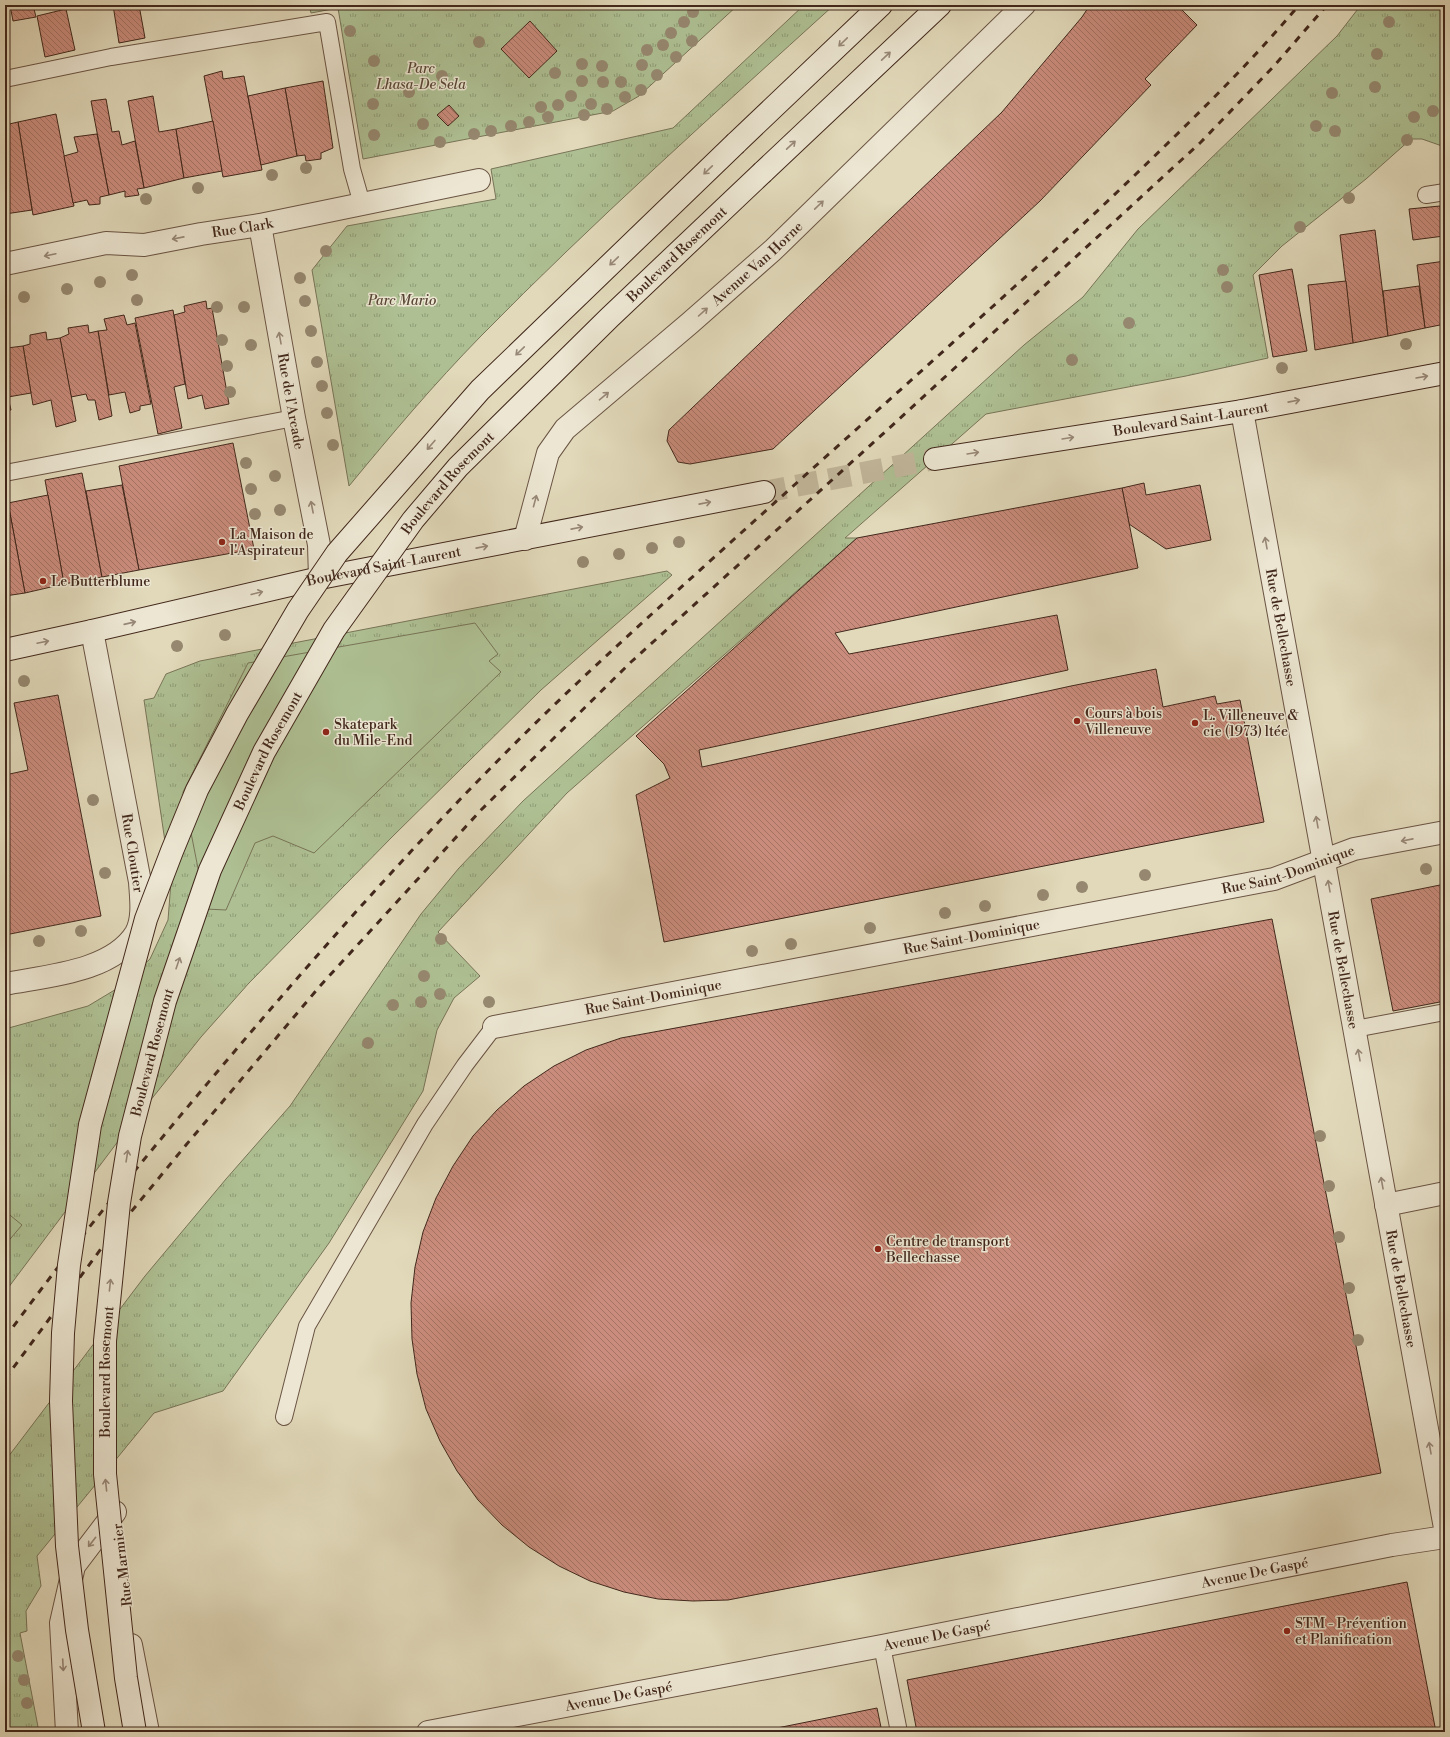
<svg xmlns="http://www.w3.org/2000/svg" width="1450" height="1737" viewBox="0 0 1450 1737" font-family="'Libre Bodoni',serif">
<defs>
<pattern id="grass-tufts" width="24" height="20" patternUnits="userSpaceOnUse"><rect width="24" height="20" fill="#aec093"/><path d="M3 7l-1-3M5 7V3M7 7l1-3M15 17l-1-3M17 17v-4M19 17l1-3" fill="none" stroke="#8f9c77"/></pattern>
<pattern id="building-back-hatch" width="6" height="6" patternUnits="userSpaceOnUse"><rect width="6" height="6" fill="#ca8c7c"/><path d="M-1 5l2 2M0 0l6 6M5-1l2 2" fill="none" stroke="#a67265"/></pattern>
</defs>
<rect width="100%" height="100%" fill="#e1d9ba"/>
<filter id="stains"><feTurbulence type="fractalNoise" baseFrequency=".005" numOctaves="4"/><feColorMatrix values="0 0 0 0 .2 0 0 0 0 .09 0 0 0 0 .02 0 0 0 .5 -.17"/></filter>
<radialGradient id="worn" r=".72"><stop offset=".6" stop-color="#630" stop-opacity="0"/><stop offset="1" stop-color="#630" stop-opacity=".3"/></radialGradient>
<g fill="url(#grass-tufts)" stroke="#787458">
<polygon points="309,5 738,5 639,96 613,111 363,159 338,8 311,13"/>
<path d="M804 5H834C715 113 594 221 481 336 434 384 391 435 349 486L312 270 347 226 496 199 491 169 673 128Z"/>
<polygon points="1361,5 1445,5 1445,147 1422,139 1411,139 1366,179 1282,246 1253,275 1268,358 1186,376 986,414 845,538 857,538 567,793 438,932 480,976 454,998 437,1030 423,1091 329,1243 223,1391 154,1413 37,1556 41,1586 26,1611 27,1631 20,1633 39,1732 5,1732 5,1461 145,1276 226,1179 290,1106 421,914 459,868 523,801 1024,345 1083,297 1138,229 1337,36"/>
<polygon points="667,571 672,575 541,690 391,838 249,983 201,1037 122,1136 5,1292 5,1029 88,1006 118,988 150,959 168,920 171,882 144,700 154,698 166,674 200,661"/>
</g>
<g fill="#aec093" stroke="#787458">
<polygon points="475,623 498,654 489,661 501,672 314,853 273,836 255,843 226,910 206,909 183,792 248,663"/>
<polygon points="5,1211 22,1225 5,1245"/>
</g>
<g fill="url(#building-back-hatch)" stroke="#42281c">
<polygon points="10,5 33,5 36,17 13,21"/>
<polygon points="113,5 139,5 145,38 119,43"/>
<polygon points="1090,5 1177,5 1197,25 1145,79 1151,85 1040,201 773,449 690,464 678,462 667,441 669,430 1002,112 1082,17"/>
<polygon points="66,9 75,50 45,57 37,16"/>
<polygon points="530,21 557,51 529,78 501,49"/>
<polygon points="222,71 223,79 244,76 262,170 223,177 204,76"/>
<polygon points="323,81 333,148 321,153 321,159 306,161 305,155 297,156 285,88"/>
<polygon points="285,88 297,156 261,165 248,96"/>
<polygon points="153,96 159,132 176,129 184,178 144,188 128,101"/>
<polygon points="106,99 112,132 119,131 122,145 135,141 144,188 137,189 139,195 125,197 125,191 109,195 91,101"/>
<polygon points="449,105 459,116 448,126 437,115"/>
<polygon points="56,114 74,206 33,215 18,122"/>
<polygon points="213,121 222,171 184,178 176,129"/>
<polygon points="18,122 32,210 5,214 5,125"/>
<polygon points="97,134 109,195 100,197 100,204 89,205 87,200 73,203 64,156 78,152 74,137"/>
<polygon points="1440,206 1444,236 1413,240 1409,209"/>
<polygon points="1375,230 1388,336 1353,343 1340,235"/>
<polygon points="1445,261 1445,324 1425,328 1417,265"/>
<polygon points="1292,269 1307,351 1273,357 1259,275"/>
<polygon points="1346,281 1353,343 1315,350 1308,285"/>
<polygon points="1419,286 1425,328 1388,336 1383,291"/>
<polygon points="206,301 207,309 212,308 229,404 205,409 202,395 188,399 174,315 185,312 184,306"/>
<polygon points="173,310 185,384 174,387 182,428 158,434 135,318"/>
<polygon points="124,315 127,325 135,323 151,404 140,406 140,410 130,413 125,392 109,395 98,331 107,330 104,319"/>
<polygon points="88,325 89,333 98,331 112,416 99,420 95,400 88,400 86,394 71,397 60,338 69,334 68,328"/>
<polygon points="46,332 47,340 60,338 76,421 56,427 51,400 33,405 23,346 30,344 30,335"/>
<polygon points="5,343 7,348 23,346 31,393 8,397 11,410 5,411"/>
<polygon points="233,443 254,549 139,570 119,466"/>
<polygon points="82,473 102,577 64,584 45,480"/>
<polygon points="1144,483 1146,495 1200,485 1211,540 1166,549 1129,524 1122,488"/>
<polygon points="122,485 139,570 102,577 86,491"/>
<polygon points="1122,488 1138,568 835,633 849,654 1057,615 1068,670 699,750 702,767 1071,686 1156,669 1163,707 1215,696 1217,704 1240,700 1264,822 664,942 636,795 670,778 664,764 636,736 857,538"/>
<polygon points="48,495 64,584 25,593 8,503"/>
<polygon points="8,503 25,593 5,596 5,504"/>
<polygon points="58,695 101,916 5,935 5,775 28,770 14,703"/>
<polygon points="1445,884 1445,1001 1393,1011 1371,899"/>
<polygon points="1272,919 1381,1473 728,1600 693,1601 658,1599 624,1592 590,1581 559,1566 529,1547 502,1525 478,1500 457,1471 440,1441 426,1409 417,1374 412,1339 411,1303 415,1267 423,1232 436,1198 453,1166 473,1136 497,1110 524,1086 554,1066 586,1050 621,1038"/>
<polygon points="1407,1582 1436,1732 917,1732 907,1680"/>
<polygon points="877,1708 882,1732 757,1732"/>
</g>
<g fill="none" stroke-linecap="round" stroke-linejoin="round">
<polyline stroke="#c1b69a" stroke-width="22" stroke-dasharray="22 11" stroke-linecap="butt" points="764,492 935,459"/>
<g stroke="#6a5444" stroke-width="18">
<g id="service">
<polyline points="5,79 111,57 327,22 352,169 362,204"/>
<polyline points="1426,195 1445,192"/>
<polyline points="5,473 294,418"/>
<polyline points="1355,1029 1445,1012"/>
<polyline points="284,1417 307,1326 425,1124 465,1065 494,1027"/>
<polyline points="882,1646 899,1732"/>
</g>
</g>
<g stroke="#6a5444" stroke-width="24">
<g id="minor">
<path id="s1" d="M260 225 294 418 319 545 320 578"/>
<path id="s2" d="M5 264 106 243 144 245 201 234 260 225 479 180"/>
<path id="s3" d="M525 539 548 453 565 429 690 323 773 250 1024 5"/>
<path d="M5 984C46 976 112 972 136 933 144 918 141 898 140 882L92 631"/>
<path id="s4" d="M494 1027 1274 879 1354 849 1445 832"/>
<polyline points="1386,1205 1445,1193"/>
<polyline points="131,1645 148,1732"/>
<polyline points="67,1732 61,1623 74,1566 115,1512"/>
<path id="s5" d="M428 1732 882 1646 1392 1545 1445 1537"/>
</g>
</g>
<g stroke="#6a5444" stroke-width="24">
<g id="tertiary">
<path id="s6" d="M1242 411 1445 1528"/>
</g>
</g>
<g stroke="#42281c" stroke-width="24">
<g id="secondary">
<polyline points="736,143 881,5"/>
<polyline points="763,172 940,5"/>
<path id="s7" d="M935 459 1242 411 1445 373"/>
<path id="s8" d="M5 650 92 631 320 578 764 492"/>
</g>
</g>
<use href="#service" stroke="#ece6d2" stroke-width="16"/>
<use href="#minor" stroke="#ece6d2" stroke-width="22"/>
<use href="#tertiary" stroke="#ece6d2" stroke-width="22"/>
<use href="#secondary" stroke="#ece6d2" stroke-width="22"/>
<g stroke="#42281c" stroke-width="3" stroke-dasharray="7 7" stroke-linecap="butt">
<path d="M5 1338C82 1232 166 1132 251 1032 362 902 478 774 604 658 739 533 877 412 1013 288 1067 240 1119 191 1170 141 1215 97 1259 53 1299 5"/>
<polyline points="5,1379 103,1246 186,1145 320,986 481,810 631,662 885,432 1201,142 1274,66 1327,5"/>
</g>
<g stroke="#42281c" stroke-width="24" stroke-linecap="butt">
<g id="secondary-bridge">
<polyline points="94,1732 77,1630 67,1546 61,1401 63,1333 69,1265 90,1125 146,919 172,851 197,790 237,714 298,610 337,553 480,390 736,143"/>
<path id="s9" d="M135 1732 126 1678 105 1474V1341L119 1203 130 1136 165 1001 210 870 264 752 334 630 413 520 458 467 609 318 763 172"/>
</g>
</g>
<use href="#secondary-bridge" stroke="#ece6d2" stroke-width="22"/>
</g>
<g fill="#968870">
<circle cx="693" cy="12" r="6"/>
<circle cx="684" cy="22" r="6"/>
<circle cx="1389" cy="22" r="6"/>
<circle cx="350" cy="31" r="6"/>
<circle cx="671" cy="33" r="6"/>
<circle cx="692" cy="41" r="6"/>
<circle cx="479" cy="42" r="6"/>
<circle cx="663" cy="45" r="6"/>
<circle cx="647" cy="50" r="6"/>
<circle cx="1377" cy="54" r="6"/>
<circle cx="676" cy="57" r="6"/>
<circle cx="374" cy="61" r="6"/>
<circle cx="582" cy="64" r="6"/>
<circle cx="642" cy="65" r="6"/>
<circle cx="602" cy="66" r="6"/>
<circle cx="555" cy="73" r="6"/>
<circle cx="657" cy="75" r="6"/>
<circle cx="442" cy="76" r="6"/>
<circle cx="582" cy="81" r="6"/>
<circle cx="603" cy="82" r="6"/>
<circle cx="621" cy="82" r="6"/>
<circle cx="1375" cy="87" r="6"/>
<circle cx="641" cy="90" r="6"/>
<circle cx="409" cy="92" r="6"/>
<circle cx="1332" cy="93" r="6"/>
<circle cx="571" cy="96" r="6"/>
<circle cx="625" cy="97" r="6"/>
<circle cx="373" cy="104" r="6"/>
<circle cx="591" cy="104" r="6"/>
<circle cx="558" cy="105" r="6"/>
<circle cx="541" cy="107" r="6"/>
<circle cx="607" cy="109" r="6"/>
<circle cx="1433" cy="111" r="6"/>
<circle cx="584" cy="115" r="6"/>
<circle cx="548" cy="117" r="6"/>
<circle cx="1414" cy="117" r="6"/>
<circle cx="529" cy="122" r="6"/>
<circle cx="423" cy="124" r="6"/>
<circle cx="511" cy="126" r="6"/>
<circle cx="1316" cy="126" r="6"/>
<circle cx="491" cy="131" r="6"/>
<circle cx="1335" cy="131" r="6"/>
<circle cx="474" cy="134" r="6"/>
<circle cx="374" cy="135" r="6"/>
<circle cx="1407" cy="140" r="6"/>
<circle cx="440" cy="142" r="6"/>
<circle cx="306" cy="168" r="6"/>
<circle cx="272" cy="175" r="6"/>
<circle cx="198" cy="188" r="6"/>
<circle cx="1349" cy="198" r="6"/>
<circle cx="146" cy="199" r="6"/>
<circle cx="1300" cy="227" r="6"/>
<circle cx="326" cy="251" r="6"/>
<circle cx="1223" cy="270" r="6"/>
<circle cx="132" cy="275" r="6"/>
<circle cx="300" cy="278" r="6"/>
<circle cx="100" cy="282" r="6"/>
<circle cx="1227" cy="287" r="6"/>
<circle cx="67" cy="289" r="6"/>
<circle cx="24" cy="297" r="6"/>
<circle cx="137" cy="300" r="6"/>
<circle cx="305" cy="301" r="6"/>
<circle cx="217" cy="307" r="6"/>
<circle cx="244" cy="307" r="6"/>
<circle cx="1129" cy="323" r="6"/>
<circle cx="311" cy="331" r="6"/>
<circle cx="222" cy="340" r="6"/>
<circle cx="1406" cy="344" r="6"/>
<circle cx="251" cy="345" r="6"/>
<circle cx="1072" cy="360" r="6"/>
<circle cx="317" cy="362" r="6"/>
<circle cx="227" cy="366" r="6"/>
<circle cx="1282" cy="368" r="6"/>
<circle cx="322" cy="386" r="6"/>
<circle cx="230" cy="392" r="6"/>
<circle cx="327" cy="413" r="6"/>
<circle cx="333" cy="445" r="6"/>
<circle cx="246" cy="463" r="6"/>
<circle cx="275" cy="476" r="6"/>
<circle cx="251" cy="489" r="6"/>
<circle cx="280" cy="510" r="6"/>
<circle cx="255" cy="514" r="6"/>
<circle cx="679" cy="542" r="6"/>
<circle cx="652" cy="548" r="6"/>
<circle cx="619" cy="554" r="6"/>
<circle cx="583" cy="562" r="6"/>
<circle cx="225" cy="635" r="6"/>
<circle cx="177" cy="646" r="6"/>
<circle cx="24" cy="681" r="6"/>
<circle cx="93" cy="800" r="6"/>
<circle cx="1426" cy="869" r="6"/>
<circle cx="105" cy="873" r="6"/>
<circle cx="1145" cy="875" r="6"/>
<circle cx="1082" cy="887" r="6"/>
<circle cx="1043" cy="895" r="6"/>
<circle cx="985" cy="906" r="6"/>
<circle cx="945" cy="913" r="6"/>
<circle cx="870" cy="928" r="6"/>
<circle cx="81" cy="931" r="6"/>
<circle cx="441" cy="939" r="6"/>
<circle cx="39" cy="941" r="6"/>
<circle cx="791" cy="944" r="6"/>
<circle cx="752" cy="951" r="6"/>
<circle cx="424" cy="976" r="6"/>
<circle cx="440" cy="994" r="6"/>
<circle cx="421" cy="1002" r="6"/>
<circle cx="489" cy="1002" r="6"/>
<circle cx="393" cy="1005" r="6"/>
<circle cx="368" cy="1043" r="6"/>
<circle cx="1320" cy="1136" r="6"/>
<circle cx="1329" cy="1186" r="6"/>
<circle cx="1339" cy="1237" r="6"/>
<circle cx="1349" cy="1288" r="6"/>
<circle cx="1358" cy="1340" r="6"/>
<circle cx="18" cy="1656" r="6"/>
<circle cx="24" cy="1680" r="6"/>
<circle cx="27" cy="1703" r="6"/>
</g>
<defs><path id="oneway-shaft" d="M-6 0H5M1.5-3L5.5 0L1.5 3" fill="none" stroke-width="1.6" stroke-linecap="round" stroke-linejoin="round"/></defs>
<g stroke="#978777">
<use href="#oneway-shaft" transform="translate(843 42) rotate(136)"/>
<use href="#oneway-shaft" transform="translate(886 56) rotate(-43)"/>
<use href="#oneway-shaft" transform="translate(791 145) rotate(-43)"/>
<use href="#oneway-shaft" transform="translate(708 170) rotate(136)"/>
<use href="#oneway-shaft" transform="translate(819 205) rotate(-44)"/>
<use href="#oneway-shaft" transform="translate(178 238) rotate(169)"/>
<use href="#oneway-shaft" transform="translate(50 255) rotate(168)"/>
<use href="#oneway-shaft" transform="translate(614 261) rotate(136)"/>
<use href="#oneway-shaft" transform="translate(703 312) rotate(-42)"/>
<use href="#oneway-shaft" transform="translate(280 338) rotate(-100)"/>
<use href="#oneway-shaft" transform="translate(520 351) rotate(136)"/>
<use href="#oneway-shaft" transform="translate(1422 377) rotate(-10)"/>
<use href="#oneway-shaft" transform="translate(604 396) rotate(-40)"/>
<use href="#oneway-shaft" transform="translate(1294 401) rotate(-11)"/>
<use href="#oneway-shaft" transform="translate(1068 438) rotate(-9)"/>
<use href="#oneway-shaft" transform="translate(431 445) rotate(131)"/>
<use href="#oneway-shaft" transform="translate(973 453) rotate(-9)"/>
<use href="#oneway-shaft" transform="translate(535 501) rotate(-75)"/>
<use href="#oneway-shaft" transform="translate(705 503) rotate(-11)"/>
<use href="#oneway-shaft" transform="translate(312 507) rotate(-101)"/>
<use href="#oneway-shaft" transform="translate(577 528) rotate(-11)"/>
<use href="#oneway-shaft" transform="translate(1266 543) rotate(-100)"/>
<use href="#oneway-shaft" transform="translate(482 547) rotate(-11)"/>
<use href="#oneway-shaft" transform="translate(257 593) rotate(-14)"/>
<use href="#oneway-shaft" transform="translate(130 623) rotate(-13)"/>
<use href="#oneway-shaft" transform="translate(43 642) rotate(-12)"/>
<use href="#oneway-shaft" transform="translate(1317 822) rotate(-100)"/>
<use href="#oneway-shaft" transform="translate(1407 840) rotate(169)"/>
<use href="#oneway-shaft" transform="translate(1329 886) rotate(-100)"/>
<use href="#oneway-shaft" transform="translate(178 963) rotate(-71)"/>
<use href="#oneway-shaft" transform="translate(1359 1055) rotate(-100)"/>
<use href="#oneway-shaft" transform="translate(127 1156) rotate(-81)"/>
<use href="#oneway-shaft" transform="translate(1382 1183) rotate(-100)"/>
<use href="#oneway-shaft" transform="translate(110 1285) rotate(-84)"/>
<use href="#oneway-shaft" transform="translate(1430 1448) rotate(-100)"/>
<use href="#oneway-shaft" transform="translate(106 1485) rotate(-96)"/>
<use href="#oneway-shaft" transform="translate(92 1542) rotate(128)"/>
<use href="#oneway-shaft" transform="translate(63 1665) rotate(87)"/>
</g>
<g fill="#8f2418" stroke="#ece6d2" stroke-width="1.5">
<circle cx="222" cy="542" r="4"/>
<circle cx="43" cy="581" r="4"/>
<circle cx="1077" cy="721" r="4"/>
<circle cx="1195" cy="723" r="4"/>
<circle cx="326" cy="732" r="4"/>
<circle cx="878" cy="1249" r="4"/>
<circle cx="1287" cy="1631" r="4"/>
</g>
<g text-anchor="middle" stroke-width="3" stroke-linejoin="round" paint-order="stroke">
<g font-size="14" font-style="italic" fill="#584634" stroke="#ece6d2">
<text x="421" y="73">Parc<tspan x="421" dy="16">Lhasa-De Sela</tspan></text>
<text x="402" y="305">Parc Mario</text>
</g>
<g font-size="14" fill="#42281c" stroke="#ece6d2">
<text dy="5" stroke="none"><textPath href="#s2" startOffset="241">Rue Clark</textPath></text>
<text dy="5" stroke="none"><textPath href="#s9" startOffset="1658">Boulevard Rosemont</textPath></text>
<text dy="5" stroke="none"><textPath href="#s3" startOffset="372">Avenue Van Horne</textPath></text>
<text dy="5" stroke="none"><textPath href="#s1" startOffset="179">Rue de l'Arcade</textPath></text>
<text dy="5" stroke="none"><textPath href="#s7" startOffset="259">Boulevard Saint-Laurent</textPath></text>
<text dy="5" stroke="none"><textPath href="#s9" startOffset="1334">Boulevard Rosemont</textPath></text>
<text dy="5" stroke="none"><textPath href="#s8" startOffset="388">Boulevard Saint-Laurent</textPath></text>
<text dy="5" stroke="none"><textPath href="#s6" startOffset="220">Rue de Bellechasse</textPath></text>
<text dy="5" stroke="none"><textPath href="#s9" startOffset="1010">Boulevard Rosemont</textPath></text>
<text transform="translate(133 853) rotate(81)" y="5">Rue Cloutier</text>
<text dy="5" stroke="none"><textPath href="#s4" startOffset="810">Rue Saint-Dominique</textPath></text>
<text dy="5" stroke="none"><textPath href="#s4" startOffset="486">Rue Saint-Dominique</textPath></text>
<text dy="5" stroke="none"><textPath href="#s6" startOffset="568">Rue de Bellechasse</textPath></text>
<text dy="5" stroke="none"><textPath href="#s4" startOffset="162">Rue Saint-Dominique</textPath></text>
<text dy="5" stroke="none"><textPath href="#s9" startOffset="686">Boulevard Rosemont</textPath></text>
<text dy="5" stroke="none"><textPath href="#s6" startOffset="892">Rue de Bellechasse</textPath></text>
<text dy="5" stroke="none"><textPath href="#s9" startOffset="362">Boulevard Rosemont</textPath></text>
<text transform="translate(122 1565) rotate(-97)" y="5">Rue Marmier</text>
<text dy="5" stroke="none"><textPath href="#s5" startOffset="842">Avenue De Gaspé</textPath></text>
<text dy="5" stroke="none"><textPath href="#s5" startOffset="518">Avenue De Gaspé</textPath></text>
<text dy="5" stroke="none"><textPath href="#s5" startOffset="194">Avenue De Gaspé</textPath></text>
</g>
<g font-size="14" fill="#42281c" stroke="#ece6d2" text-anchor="start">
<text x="230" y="539">La Maison de<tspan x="230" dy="16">l'Aspirateur</tspan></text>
<text x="51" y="586">Le Butterblume</text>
<text x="1085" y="718">Cours à bois<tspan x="1085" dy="16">Villeneuve</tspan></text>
<text x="1203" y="720">L. Villeneuve &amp;<tspan x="1203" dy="16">cie (1973) ltée</tspan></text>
<text x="334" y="729">Skatepark<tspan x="334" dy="16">du Mile-End</tspan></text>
<text x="886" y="1246">Centre de transport<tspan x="886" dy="16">Bellechasse</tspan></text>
<text x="1295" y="1628">STM - Prévention<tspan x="1295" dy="16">et Planification</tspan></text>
</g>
</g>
<rect width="1450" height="1737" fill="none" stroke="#e1d9ba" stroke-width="20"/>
<rect x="6" y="6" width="1438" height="1725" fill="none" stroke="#42281c" stroke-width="2"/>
<rect x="10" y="10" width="1430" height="1717" fill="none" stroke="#42281c"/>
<rect width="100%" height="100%" filter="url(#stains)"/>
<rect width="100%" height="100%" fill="url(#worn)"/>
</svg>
